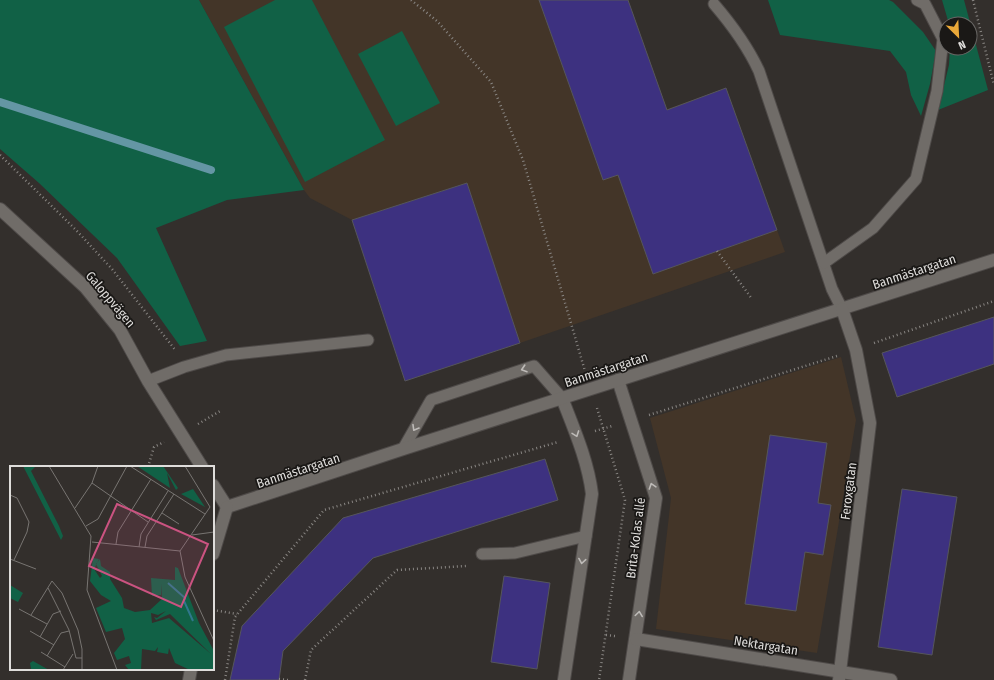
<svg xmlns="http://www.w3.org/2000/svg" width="994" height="680" viewBox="0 0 994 680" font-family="'Fira Sans Condensed',sans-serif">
<rect width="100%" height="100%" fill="#332f2c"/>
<g fill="#433528">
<polygon points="199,0 628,0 667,109 726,88 785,252 520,343 467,183 352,220 310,198 304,190"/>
<polygon points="841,357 856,420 817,653 656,629 671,498 650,418"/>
</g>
<g fill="#116146">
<polygon points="0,0 199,0 304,190 227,200 156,228 207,341 180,346 117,258 39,183 0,149"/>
<polygon points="275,0 312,0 385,140 305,182 224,27"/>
<polygon points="768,0 889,0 893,2 923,32 936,51 930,84 921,116 911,95 906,72 890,51 780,35"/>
<polygon points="942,0 964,0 988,90 938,110 949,65 950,48 970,48 970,24 949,24"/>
<polygon points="402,31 440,103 396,126 358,54"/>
</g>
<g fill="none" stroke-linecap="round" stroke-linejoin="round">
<polyline stroke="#6496a4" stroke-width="8" points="0,102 211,170"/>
</g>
<g fill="#3d3180" stroke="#56565b">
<polygon points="539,0 628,0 667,110 726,88 777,230 653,274 618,175 603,180"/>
<polygon points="467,183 520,343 405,381 352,220"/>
<polygon points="994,317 994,364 897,397 882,353"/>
<polygon points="770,435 827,443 818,503 831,505 823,555 805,552 796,611 745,604"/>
<polygon points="545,459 558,500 373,558 283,651 279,680 230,680 242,626 343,518"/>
<polygon points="902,489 957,497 932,655 878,647"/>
<polygon points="504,576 550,583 537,669 491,662"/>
</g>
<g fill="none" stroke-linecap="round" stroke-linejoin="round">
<g stroke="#4e4a48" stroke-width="13">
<g id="lane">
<path d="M714 4C732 25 747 45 759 71L832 289 842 309"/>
<polyline points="824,263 873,228 916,179 937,91 943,39 925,4 917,0"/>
<polyline points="148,381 184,367 226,355 368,340"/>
<polyline points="403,449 431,400 534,366 562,398"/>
<polyline points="482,554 515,553 586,536"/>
</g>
</g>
<g stroke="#4e4a48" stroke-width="14">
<g id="street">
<polyline points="0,209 85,287 120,330 148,381 202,467"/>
<polyline points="618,380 656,498 629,680"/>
<path d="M562 398C574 429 588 461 592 494L564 680"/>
<polyline points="213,485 227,507"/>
<polyline points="227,507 403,449 994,260"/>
<polyline points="213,554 227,507"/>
<polyline points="636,639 891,680"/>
<polyline points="189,680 191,669"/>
<polyline points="839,680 870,423 856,350 842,309"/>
</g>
</g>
<g stroke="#898683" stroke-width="2.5" stroke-dasharray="1 3" stroke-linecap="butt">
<polyline points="411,0 437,21 491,82 523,160 585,371"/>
<polyline points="973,0 994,85"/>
<polyline points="0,155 76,230 112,269 176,351"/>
<polyline points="717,251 752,299"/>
<polyline points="874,343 994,301"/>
<polyline points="597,408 625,500 599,680"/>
<polyline points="649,415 837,356"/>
<polyline points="198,424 222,410"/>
<polyline points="595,431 612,426"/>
<polyline points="148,467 154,447 164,442"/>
<polyline points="213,610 237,614"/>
<polyline points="606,635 615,636"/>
<polyline points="279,679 288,680"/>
<polyline points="225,680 235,617 324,510 558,442"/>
<polyline points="305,680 311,650 397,570 467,566"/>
</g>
<use href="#lane" stroke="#706c68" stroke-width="11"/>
<use href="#street" stroke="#706c68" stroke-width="12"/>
</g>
<defs><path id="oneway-chevron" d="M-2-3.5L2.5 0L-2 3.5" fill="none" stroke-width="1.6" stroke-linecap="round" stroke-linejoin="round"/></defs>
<g stroke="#bebbb8">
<use href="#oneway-chevron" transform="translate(524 369) rotate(162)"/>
<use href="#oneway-chevron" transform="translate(415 428) rotate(120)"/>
<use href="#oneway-chevron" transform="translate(576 434) rotate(70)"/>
<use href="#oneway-chevron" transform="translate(652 486) rotate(-108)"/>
<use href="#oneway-chevron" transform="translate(582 561) rotate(99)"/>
<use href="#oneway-chevron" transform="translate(639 614) rotate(-82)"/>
</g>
<g text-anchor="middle" stroke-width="3.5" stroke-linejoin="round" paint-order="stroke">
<g font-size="13" fill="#dfdddb" stroke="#1a1816">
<text transform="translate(914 271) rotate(-18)" y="5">Banmästargatan</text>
<text transform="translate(111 299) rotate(50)" y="5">Galoppvägen</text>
<text transform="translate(606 369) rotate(-18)" y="5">Banmästargatan</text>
<text transform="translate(298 470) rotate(-18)" y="5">Banmästargatan</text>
<text transform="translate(848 491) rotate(-83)" y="5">Feroxgatan</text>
<text transform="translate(635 538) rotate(-83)" y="5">Brita-Kolas allé</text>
<text transform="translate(766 645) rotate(9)" y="5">Nektargatan</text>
</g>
</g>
<g transform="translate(10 466)">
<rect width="204" height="204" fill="#332f2c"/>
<path d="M13 0 25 1 21 5 49 60 53 70 51 74ZM127 0H153L168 22 166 24 157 7 160 22ZM183 23 195 41 171 28ZM83 92 89 93 84 103 90 112 92 110 86 98 90 93 91 100 100 106V113L112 132 114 142 125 146 140 144 152 133 151 118V129L142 130 141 112 165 114V101L168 102 189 157 204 185V204H180L165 197 159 182 158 188 147 186 148 181 145 185 132 183 131 204H119L115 199 121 197 119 190 107 194 104 187 115 173 112 162 96 166 86 142 101 135 91 129 80 115ZM156 145 147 152 144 151 146 154 160 148 201 188 159 152 142 157 141 147 148 149ZM0 119 13 127 8 136 0 132ZM23 195 39 204 21 203 20 197Z" fill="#116146" fill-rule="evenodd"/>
<path fill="none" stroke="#30778c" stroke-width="2" d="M158 117 175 132 174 135 183 155"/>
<path fill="none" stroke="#787572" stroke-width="1" d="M39 0 81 70 77 124 107 204M120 0 195 48M82 17 138 56M0 29 7 32 19 56 17 66 4 94M65 42 82 17 88 0M152 47 169 58M76 60 88 53 117 0M182 69 204 66M82 76 170 85M106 78 108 66 141 13M129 81 131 68 158 25M135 81 137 70 164 28M170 85 200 41 175 0M170 85 175 111 204 175M0 93 26 103M38 122 59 164 66 192H72M9 143 37 158M21 149 42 115 52 127 68 164 72 183V204M20 165 44 179M30 171 43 148 51 145M31 186 55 201M37 190 51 167 59 165M53 204 63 188"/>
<path fill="#cb5381" fill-opacity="0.15" stroke="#cb5381" stroke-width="2" d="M107 38 198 78 171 141 79 100Z"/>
<rect width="204" height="204" fill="none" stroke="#dfdddb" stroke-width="2"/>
</g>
<g transform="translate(958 36) rotate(156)"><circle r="19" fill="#1a1816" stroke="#696765"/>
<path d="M0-3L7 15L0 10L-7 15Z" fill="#eba939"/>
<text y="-6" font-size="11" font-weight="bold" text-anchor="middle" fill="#dfdddb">N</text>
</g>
</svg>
